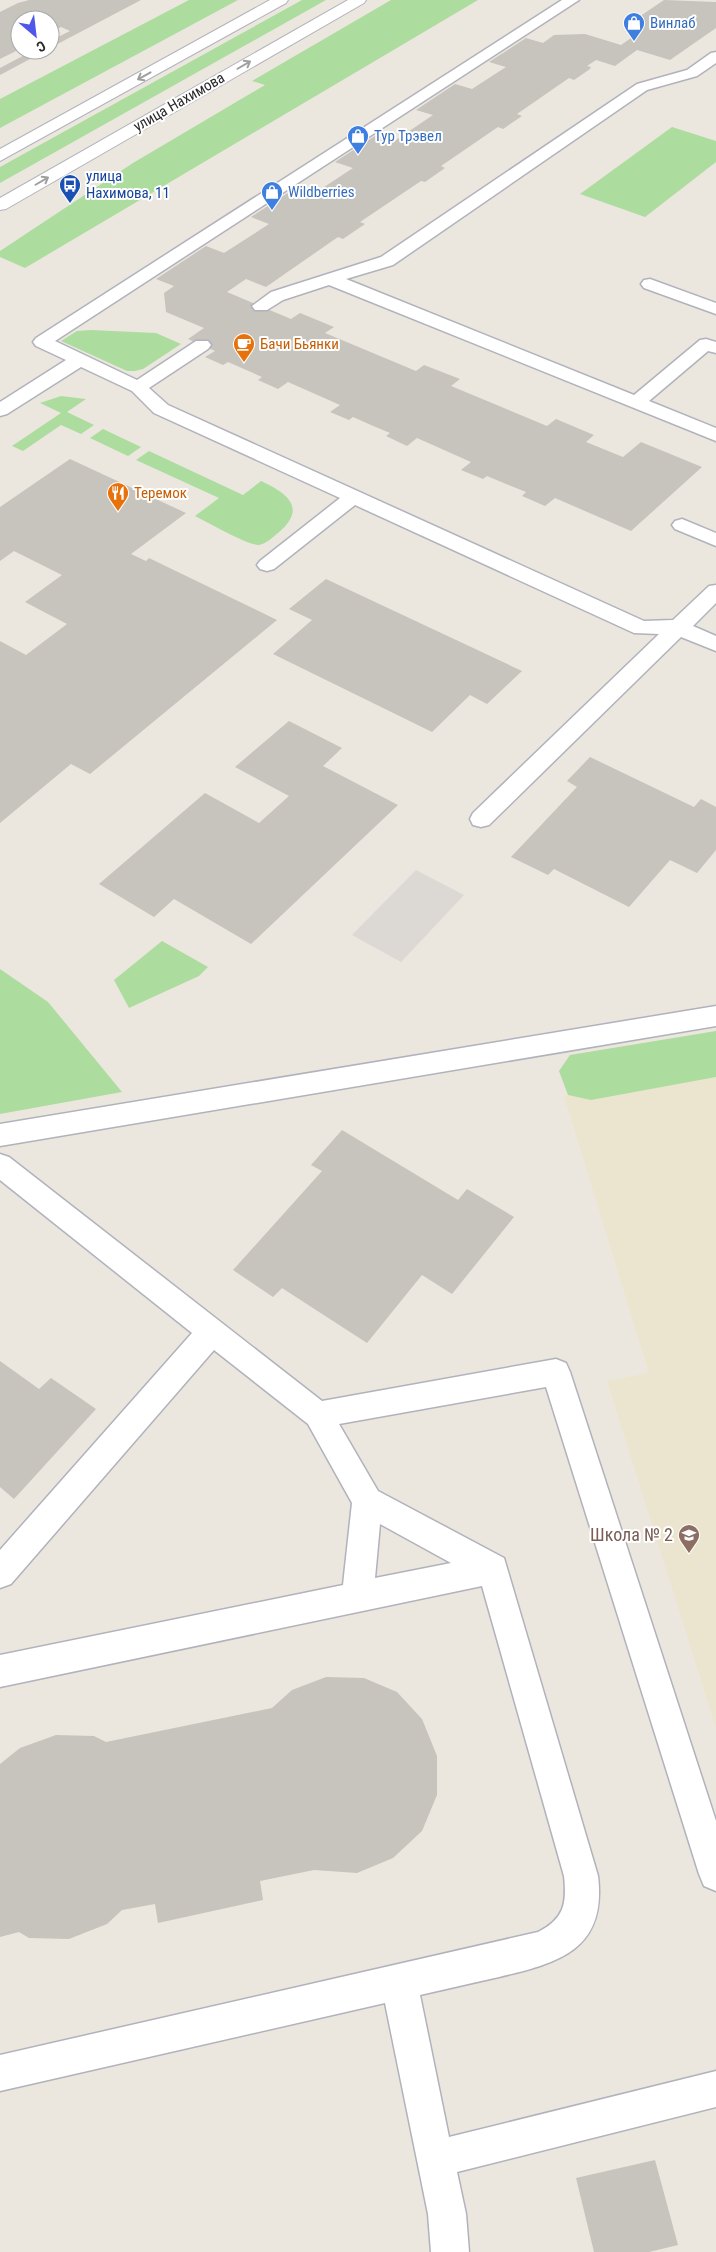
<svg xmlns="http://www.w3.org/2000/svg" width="716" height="2252" viewBox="0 0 716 2252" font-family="'Roboto Condensed',sans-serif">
<rect width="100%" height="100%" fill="#ebe7de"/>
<polygon fill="#ebe5cf" points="716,1070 716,1728 607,1381 649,1373 564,1096"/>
<g fill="#addc9f">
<polygon points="189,0 238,0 0,128 0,99"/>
<polygon points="302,0 326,0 0,183 0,167"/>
<polygon points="391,0 478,0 25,268 0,257 0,251 133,163 265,85 252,81"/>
<polygon points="672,127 716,141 716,162 645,217 580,194"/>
<polygon points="91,330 156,333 181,344 143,369 135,371 127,371 61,341 77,331"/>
<polygon points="61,396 86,399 67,412 94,425 81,434 61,425 23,451 12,446 61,413 40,403"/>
<polygon points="103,429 141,447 128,456 90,438"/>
<path d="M149 451 243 495 261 481C287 493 308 508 278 533 273 537 266 544 259 545 249 546 207 522 195 516L219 498 136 460Z"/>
<polygon points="162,941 208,967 199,976 129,1008 114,980"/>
<polygon points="0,969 48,1002 122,1092 0,1114"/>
<polygon points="716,1031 716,1077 591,1100 568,1095 559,1071 570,1055"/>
</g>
<polygon fill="#dcd9d4" points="416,870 464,895 401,962 352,935"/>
<g fill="#c7c3bd">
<polygon points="29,0 141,0 50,48 50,41 70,31 61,27 50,33 50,20 20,20 20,49 0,59 0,12 18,3"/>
<polygon points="664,0 716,2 716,28 670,60 637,50 615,66 596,60 587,66 591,67 590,69 574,80 569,78 517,114 522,116 503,129 498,127 441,166 445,168 425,182 421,181 360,222 365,224 343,239 338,237 266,287 246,279 227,292 291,319 300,313 334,327 325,333 416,371 424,365 460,379 451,386 547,426 556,419 594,435 586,442 623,457 641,442 702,467 631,531 555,498 545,506 522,496 526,492 506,484 487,476 483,479 461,470 471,462 417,438 407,446 386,436 390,433 371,425 353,417 349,420 330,412 340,405 288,382 278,389 258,380 262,377 228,362 223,365 205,357 215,351 188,339 204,328 166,312 164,293 174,286 156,279 206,246 224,253 269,224 251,217 297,187 315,193 353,168 335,162 378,134 396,140 433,115 416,110 455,84 472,89 506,67 489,62 526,38 543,43 554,35 585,34 621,45 634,36 631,35 635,32 630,23"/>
<polygon points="34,50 47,50 0,75 0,68"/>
<polygon points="70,459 186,513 131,554 146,561 149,558 277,620 90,774 71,764 0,823 0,641 26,655 67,624 25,602 62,575 14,551 0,561 0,507"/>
<polygon points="326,579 522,671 487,704 470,695 432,732 273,654 312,620 289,609"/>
<polygon points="289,721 342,748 323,766 398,805 251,944 174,899 154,917 99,884 205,793 259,823 289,796 235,767"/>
<polygon points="590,757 694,807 701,799 716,807 716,850 697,873 670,860 629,907 554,869 548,875 511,857 577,787 567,781"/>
<polygon points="342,1130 458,1200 467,1189 514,1217 452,1294 422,1275 367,1343 282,1288 273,1297 233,1270 322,1171 311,1165"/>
<polygon points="0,1361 39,1389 51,1378 96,1409 14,1499 0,1487"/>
<polygon points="326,1677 364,1678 397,1692 422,1719 437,1756 437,1795 422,1831 393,1858 357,1873 314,1870 260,1881 263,1900 158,1923 155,1904 122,1910 107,1924 69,1939 29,1938 19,1932 0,1937 0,1764 20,1748 56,1735 94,1736 106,1742 272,1708 292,1690"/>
<polygon points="655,2160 678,2245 649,2252 594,2252 576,2178"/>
</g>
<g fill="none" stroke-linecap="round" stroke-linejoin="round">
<g stroke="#b1b2bc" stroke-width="3">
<g id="lane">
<polygon points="562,0 579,0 55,341 137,380 196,341 208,341 211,345 208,349 149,388 168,405 644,621 673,620 709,586 716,585 716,603 693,626 716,636 716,651 681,637 489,825 481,827 473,825 470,819 473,813 659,634 634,633 355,505 274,569 267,571 260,569 257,565 260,561 340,498 154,413 132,391 81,367 7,414 0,416 0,402 66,360 36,346 33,342 36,338"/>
<polygon points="716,52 716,63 697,76 647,90 393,265 346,279 634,395 700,340 706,339 716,342 716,353 708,351 649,401 716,428 716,441 329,285 283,300 267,310 255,310 252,306 271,292 381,257 637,84 687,70 711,53"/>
<polygon points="650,279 716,303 716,314 644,288 641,284 644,280"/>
<polygon points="682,519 716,533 716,546 675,529 672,525 675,521"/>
<polygon points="716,1006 716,1026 0,1146 0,1124"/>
<path d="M0 1154 9 1157 322 1401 556 1359 566 1363 570 1372 716 1821V1891L704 1886 699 1874 546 1387 339 1424 378 1491 504 1558 598 1876C607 1950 558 1963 499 1977 472 1983 446 1989 420 1995L449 2137 716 2071V2107L457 2172 466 2214 469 2252H431L428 2214 385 2003 0 2091V2055L538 1932C564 1919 567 1904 564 1876L482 1586 0 1687V1655L343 1585 352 1503 308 1424 214 1350 11 1584 0 1588V1550L192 1333 0 1180ZM380 1524 451 1563 375 1578Z"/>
</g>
</g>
<g stroke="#b1b2bc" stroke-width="2">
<g id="secondary">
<polygon points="270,0 288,0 286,3 0,161 0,149"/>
<polygon points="348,0 366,0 364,3 6,209 0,210 0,198"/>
</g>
</g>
<use href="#lane" fill="#fff" fill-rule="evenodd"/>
<use href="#secondary" fill="#fff" fill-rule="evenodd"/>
</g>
<defs><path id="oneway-shaft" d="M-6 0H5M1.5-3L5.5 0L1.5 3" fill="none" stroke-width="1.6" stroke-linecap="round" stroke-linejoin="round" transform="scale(1.25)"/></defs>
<g stroke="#9f9f9f">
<use href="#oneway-shaft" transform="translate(244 65) rotate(-30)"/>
<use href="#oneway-shaft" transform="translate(144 76) rotate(151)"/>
<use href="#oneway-shaft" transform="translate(42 181) rotate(-30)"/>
</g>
<defs>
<g id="shop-pin" transform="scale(1.125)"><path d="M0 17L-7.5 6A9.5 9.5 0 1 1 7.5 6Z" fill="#3f7fe0" stroke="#fff"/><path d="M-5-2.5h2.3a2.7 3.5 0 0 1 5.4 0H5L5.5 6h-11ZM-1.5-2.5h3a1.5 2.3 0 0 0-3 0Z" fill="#fff"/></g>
<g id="bus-pin" transform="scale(1.125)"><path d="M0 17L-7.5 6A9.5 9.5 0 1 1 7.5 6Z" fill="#1a4fb4" stroke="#fff"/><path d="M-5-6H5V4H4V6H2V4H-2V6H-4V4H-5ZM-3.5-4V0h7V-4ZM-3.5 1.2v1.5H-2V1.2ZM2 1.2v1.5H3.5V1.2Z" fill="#fff"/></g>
<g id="cafe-pin" transform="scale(1.125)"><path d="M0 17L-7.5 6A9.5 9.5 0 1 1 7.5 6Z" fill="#e8710a" stroke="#fff"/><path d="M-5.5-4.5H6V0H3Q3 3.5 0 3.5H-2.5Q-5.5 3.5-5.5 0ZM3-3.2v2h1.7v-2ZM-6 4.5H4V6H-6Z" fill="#fff"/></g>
<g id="restaurant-pin" transform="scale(1.125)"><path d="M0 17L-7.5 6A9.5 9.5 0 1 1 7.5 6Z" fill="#e8710a" stroke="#fff"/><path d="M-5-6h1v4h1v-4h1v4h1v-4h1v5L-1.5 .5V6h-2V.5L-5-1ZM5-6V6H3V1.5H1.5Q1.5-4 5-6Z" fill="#fff"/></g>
<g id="school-pin" transform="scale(1.125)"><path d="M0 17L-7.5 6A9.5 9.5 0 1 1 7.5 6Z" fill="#8d6e63" stroke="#fff"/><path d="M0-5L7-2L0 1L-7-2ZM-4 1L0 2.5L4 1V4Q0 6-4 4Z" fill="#fff"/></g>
</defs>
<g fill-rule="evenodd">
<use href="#shop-pin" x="634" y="23"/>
<use href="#shop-pin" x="358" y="136"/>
<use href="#bus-pin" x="70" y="185"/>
<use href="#shop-pin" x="272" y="192"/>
<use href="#cafe-pin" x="244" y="344"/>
<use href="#restaurant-pin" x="118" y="493"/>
<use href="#school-pin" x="689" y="1535"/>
</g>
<g text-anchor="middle" stroke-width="4" stroke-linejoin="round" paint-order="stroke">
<g font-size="15" fill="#366cbe" stroke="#fff" text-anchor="start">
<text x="650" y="28">Винлаб</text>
<text x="374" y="141">Тур Трэвел</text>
<text x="288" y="197">Wildberries</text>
</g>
<g font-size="15" fill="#2a2a2a" stroke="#fff">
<text transform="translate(179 102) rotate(-30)" y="5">улица Нахимова</text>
</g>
<g font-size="15" fill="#164399" stroke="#fff" text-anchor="start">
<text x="86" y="181">улица<tspan x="86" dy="17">Нахимова, 11</tspan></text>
</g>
<g font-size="15" fill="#c56008" stroke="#fff" text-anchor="start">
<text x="260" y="349">Бачи Бьянки</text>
<text x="134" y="498">Теремок</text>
</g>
<g font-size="18" fill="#785e54" stroke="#fff" text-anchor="end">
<text x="673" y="1541">Школа № 2</text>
</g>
</g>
<g transform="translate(35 35) rotate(152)"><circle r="24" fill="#ffffff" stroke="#aaaaaa"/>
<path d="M0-4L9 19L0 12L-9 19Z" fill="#4d58e9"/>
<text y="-8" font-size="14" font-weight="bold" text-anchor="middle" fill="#2a2a2a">С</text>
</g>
</svg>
